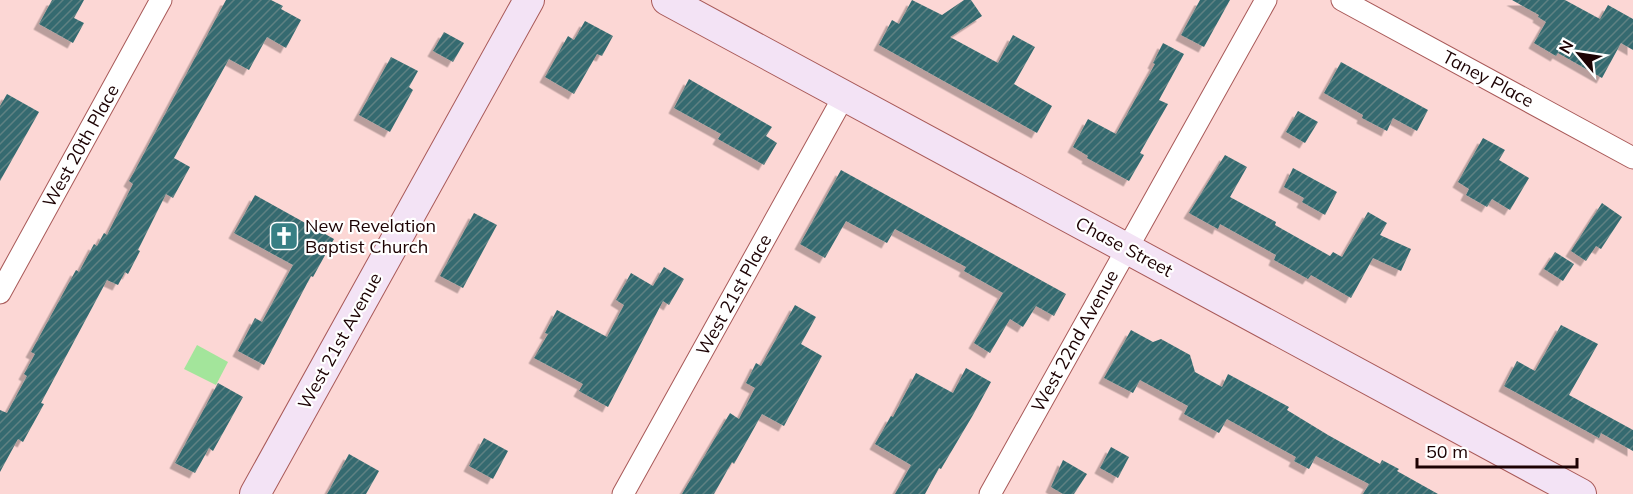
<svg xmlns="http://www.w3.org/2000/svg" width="1633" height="494" viewBox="0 0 1633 494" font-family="Mulish,sans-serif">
<defs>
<pattern id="building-hatch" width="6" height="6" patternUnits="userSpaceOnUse" patternTransform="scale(1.5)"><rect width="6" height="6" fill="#366b6f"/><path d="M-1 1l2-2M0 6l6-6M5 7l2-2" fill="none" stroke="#5e8183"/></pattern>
<filter id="shadow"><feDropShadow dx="-5.5" dy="5.5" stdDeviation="0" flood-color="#0004"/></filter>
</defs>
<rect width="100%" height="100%" fill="#fcd7d5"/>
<polygon fill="#a3e59b" points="197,345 228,362 216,385 184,369"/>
<g fill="url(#building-hatch)" filter="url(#shadow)">
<polygon points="52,0 84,0 74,18 84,23 73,43 39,24"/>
<polygon points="226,0 271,0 283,6 281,9 301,20 286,48 267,37 249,70 229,59 174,158 190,167 173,198 166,194 138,250 140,251 128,274 125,272 118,285 107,280 41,403 44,404 23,442 18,439 0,472 0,410 7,413 27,376 24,374 35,354 31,352 76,270 79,272 94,244 97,246 104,233 107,235 133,184 129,181 133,174"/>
<polygon points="912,0 942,15 964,0 971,0 982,16 950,37 998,63 1013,35 1035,47 1014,84 1052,106 1037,133 879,45 892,20 899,24"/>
<polygon points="1200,0 1230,0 1204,47 1181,35"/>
<polygon points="1512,0 1565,0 1600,19 1608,5 1633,19 1633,50 1621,43 1602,78 1558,53 1556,56 1534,43 1546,22 1538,17 1539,15"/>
<polygon points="585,21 613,36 602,56 597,54 574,94 545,77 568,36 574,40"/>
<polygon points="444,32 464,43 453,62 433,51"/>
<polygon points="1163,43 1184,54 1159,100 1168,104 1140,153 1144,155 1129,181 1087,158 1088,156 1073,147 1088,119 1116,134 1155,64 1153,63"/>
<polygon points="391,57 418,71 409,87 413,90 390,132 359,115"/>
<polygon points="1341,62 1428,110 1417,131 1393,118 1387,131 1362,118 1363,115 1324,93"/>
<polygon points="689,79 772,127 766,136 777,143 764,165 718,139 721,134 674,108"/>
<polygon points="7,94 39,112 0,181 0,106"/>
<polygon points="1298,111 1318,122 1305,143 1286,132"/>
<polygon points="1483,138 1505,150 1499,160 1529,178 1510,210 1492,199 1487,207 1466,195 1469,189 1458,182"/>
<polygon points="1225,155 1247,167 1230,197 1276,222 1275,225 1330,256 1333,252 1342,257 1368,212 1387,223 1380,235 1411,249 1401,271 1373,258 1351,298 1311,275 1308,279 1274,260 1276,255 1220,224 1218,229 1189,213"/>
<polygon points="1293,168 1337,192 1325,215 1302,202 1304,198 1284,187"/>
<polygon points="841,170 1066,294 1054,316 1036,306 1023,327 1010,319 990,353 974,343 1003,293 964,271 966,267 895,229 887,243 846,221 825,258 800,244"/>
<polygon points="255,195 334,239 313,277 311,276 264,365 238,351 255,318 262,322 293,265 234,233"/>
<polygon points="1602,203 1622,217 1601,249 1596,246 1586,261 1571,251"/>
<polygon points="474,213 497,225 463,288 440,276"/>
<polygon points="1555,252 1574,264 1563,281 1544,269"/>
<polygon points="664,267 684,279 669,305 663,301 608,407 579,391 583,384 534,358 548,334 545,333 557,310 607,337 624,305 616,300 631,273 653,286"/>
<polygon points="795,305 816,317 801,344 822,356 784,426 762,414 734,464 732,462 714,494 682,494 730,413 739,419 755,388 746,383 756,363 761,366"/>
<polygon points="1561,325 1598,344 1569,395 1633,430 1633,451 1601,433 1599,438 1504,386 1517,361 1535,371"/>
<polygon points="1131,330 1153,342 1161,339 1190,355 1195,372 1222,387 1228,374 1289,407 1287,410 1328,435 1380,464 1382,460 1399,469 1397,471 1438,494 1363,494 1369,484 1316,456 1309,469 1294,461 1296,457 1227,419 1219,433 1184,414 1188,406 1140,380 1133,393 1104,378"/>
<polygon points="966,368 991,382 973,415 941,469 939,468 925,494 895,494 911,465 875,444 891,416 893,417 916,373 953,393"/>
<polygon points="218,383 243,397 213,451 209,448 195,473 175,463"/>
<polygon points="484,438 508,451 493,479 469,466"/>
<polygon points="1111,447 1129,457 1118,478 1100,468"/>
<polygon points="349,454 379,471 366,494 327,494"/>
<polygon points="1063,460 1087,474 1074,494 1063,494 1051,487"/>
</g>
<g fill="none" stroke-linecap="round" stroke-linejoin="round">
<g stroke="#a85958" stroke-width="23">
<g id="street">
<polyline points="1342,0 1633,158"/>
<polyline points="0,293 161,0"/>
<polyline points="623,494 844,96"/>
<polyline points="990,494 1266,0"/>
</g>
</g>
<g stroke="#a85958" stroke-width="32">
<g id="secondary">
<polyline points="667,0 1581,494"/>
<polyline points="255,494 529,0"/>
</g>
</g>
<use href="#street" stroke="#fff" stroke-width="21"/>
<use href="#secondary" stroke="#f3e3f5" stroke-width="30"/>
</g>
<defs>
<g id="church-square" transform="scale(1.5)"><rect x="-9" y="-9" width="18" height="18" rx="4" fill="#377f84" stroke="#fff"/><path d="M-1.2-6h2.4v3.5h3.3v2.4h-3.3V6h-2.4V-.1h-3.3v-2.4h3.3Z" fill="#fff"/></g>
</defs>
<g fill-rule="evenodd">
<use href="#church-square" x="284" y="236"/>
</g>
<g text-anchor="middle" stroke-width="4.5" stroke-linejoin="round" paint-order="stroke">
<g font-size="18" fill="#1c0203" stroke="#fff">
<text transform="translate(1488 79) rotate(28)" y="6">Taney Place</text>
<text transform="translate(81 146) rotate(-61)" y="6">West 20th Place</text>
<text transform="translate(1124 247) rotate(28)" y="6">Chase Street</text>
<text transform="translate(734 295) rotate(-61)" y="6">West 21st Place</text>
<text transform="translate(340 341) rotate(-61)" y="6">West 21st Avenue</text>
<text transform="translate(1075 341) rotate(-61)" y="6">West 22nd Avenue</text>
</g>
<g font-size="18" fill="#1c0203" stroke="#fff" text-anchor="start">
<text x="305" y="232">New Revelation<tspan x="305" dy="21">Baptist Church</tspan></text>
</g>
</g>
<g transform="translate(1579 54) rotate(299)" stroke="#ffffff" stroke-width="4.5" paint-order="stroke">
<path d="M0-4.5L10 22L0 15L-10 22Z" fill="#1c0203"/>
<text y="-9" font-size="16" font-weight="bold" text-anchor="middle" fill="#1c0203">N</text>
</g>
<path d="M1417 458v9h160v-9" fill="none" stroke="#1c0203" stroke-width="3"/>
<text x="1426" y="458" font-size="18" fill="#1c0203" stroke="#ffffff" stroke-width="4.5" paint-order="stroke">50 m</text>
</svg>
